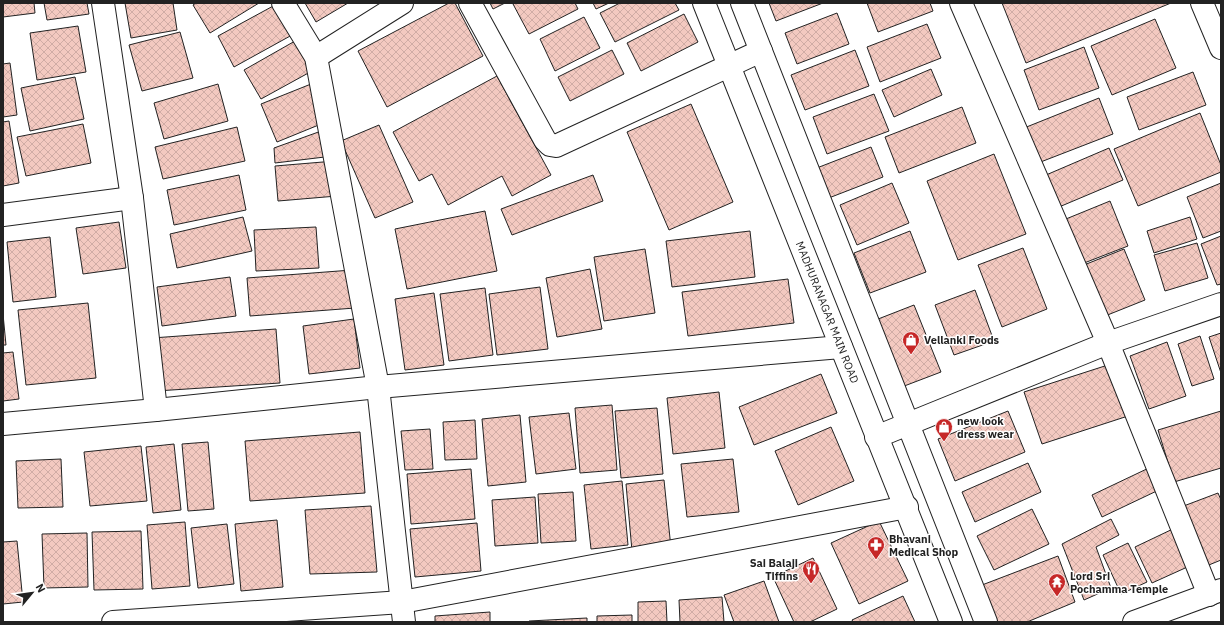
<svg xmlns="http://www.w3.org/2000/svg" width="1224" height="625" viewBox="0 0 1224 625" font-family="'IBM Plex Sans',sans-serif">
<defs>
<pattern id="building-cross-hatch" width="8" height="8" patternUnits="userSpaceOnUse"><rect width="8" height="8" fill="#f3c9c0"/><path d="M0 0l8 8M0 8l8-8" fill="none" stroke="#d0aca5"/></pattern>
</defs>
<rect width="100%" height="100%" fill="#fff"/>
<g fill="url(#building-cross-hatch)" stroke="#222">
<polygon points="3,3 34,3 35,13 3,17"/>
<polygon points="44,3 87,3 89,14 47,20"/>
<polygon points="125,3 173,3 177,30 131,38"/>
<polygon points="196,3 259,3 210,33 193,5"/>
<polygon points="305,3 348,3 316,22"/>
<polygon points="449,3 455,3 483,56 387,107 358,51"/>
<polygon points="490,3 505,3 493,9"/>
<polygon points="516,3 575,3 578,9 529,34 513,4"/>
<polygon points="593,3 609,3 596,9"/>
<polygon points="620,3 675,3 679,10 615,42 600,13"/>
<polygon points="769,3 823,3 776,21"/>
<polygon points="867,3 930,3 933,11 878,32"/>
<polygon points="1002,3 1171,3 1026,63"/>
<polygon points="275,5 292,35 234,67 218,36"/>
<polygon points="837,13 849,44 797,64 785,33"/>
<polygon points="684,14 698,42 641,71 627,43"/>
<polygon points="584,17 600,48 555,71 540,39"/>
<polygon points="1155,19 1176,68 1112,95 1091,46"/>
<polygon points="927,24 941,58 880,82 867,47"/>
<polygon points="78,26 86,72 37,80 30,33"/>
<polygon points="180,32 193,78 142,91 129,45"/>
<polygon points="295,41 312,71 261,99 244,70"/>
<polygon points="1084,47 1099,88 1039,110 1024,70"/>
<polygon points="612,50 624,74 570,101 558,77"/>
<polygon points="855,50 869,86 805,110 791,75"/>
<polygon points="10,63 17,115 3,117 3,64"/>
<polygon points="931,69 942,95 894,117 882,90"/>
<polygon points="1193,72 1206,105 1139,130 1127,97"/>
<polygon points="497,76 551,175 512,196 502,176 448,205 432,174 419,181 393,132"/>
<polygon points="75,77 84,119 30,131 21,88"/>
<polygon points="218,84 228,121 164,139 154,103"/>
<polygon points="311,84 326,122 277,142 261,104"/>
<polygon points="874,94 889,131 827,154 813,117"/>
<polygon points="1099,98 1113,134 1038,163 1024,128"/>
<polygon points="691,104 733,202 669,230 627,132"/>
<polygon points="962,107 976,143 899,173 885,137"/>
<polygon points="1200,113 1221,165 1221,172 1138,206 1114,149"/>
<polygon points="9,121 19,183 3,186 3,122"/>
<polygon points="83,124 91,163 26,176 17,137"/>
<polygon points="379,125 413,202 375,218 341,141"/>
<polygon points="237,127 245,161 163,179 155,147"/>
<polygon points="324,130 333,156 275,163 274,148"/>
<polygon points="871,147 883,177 821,201 809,171"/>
<polygon points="1109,148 1123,180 1059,207 1046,175"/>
<polygon points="994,154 1026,234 958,260 927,181"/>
<polygon points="335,161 337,196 278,201 275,166"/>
<polygon points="239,175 246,210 174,225 167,190"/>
<polygon points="593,175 603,201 512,235 501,209"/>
<polygon points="892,183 909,223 857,245 840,205"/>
<polygon points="1221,183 1221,231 1203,238 1187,197"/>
<polygon points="1110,201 1128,246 1079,265 1061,221"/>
<polygon points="485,211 497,271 407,289 395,229"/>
<polygon points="243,217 252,251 177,268 170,234"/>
<polygon points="1190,217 1197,239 1154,253 1147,231"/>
<polygon points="119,222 126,268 83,274 76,228"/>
<polygon points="316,227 319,268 256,271 254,230"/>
<polygon points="750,231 755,277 672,287 666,241"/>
<polygon points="910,231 926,272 870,293 854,253"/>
<polygon points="1221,236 1221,284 1217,285 1201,244"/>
<polygon points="50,237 56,297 13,302 7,242"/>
<polygon points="1197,243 1208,278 1165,291 1154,255"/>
<polygon points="1023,248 1047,309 1002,327 978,265"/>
<polygon points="645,249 655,313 604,321 594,257"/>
<polygon points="1124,249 1145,300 1100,318 1079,267"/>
<polygon points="590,269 602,329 557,337 546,278"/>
<polygon points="352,270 355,308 250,316 247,278"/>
<polygon points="230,277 236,316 162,326 157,287"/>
<polygon points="788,279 794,323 688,336 682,292"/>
<polygon points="540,287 548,349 497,355 489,294"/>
<polygon points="485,288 493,355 449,361 440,294"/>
<polygon points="975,290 994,341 954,355 935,305"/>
<polygon points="434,293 444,365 405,370 395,299"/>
<polygon points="88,303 96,378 26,385 18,310"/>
<polygon points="914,305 941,372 899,388 873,321"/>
<polygon points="3,314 6,345 3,345"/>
<polygon points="354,319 360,368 309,374 303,326"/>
<polygon points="276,329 280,383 156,391 152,338"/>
<polygon points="1221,333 1221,373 1209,337"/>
<polygon points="1200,336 1214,379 1192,386 1178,344"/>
<polygon points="1167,342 1186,396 1149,409 1130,356"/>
<polygon points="13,352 19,399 3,401 3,353"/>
<polygon points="1111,364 1128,416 1042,444 1024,392"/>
<polygon points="821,374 837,413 754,445 739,407"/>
<polygon points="719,392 725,448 673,454 667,398"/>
<polygon points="612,405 617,470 580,473 575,408"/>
<polygon points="657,408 663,474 621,478 615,411"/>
<polygon points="1008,411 1025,452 955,481 938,439"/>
<polygon points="1221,411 1221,468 1174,482 1158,430"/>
<polygon points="569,413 576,469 536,474 529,417"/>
<polygon points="520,415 526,482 488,486 482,419"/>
<polygon points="475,420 477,459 445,460 443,422"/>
<polygon points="831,427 854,481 798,505 775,451"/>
<polygon points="430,429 433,469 405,470 401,431"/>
<polygon points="360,432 365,493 250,501 245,441"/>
<polygon points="208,442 214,509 188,511 182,444"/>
<polygon points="174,444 181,510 153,513 146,447"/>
<polygon points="141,446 147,501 90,506 84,452"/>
<polygon points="61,459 63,507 18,508 16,461"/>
<polygon points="733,459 739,512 687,517 681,464"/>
<polygon points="1028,463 1041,492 975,522 962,492"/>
<polygon points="1153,466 1163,488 1102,517 1092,495"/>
<polygon points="471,469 475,519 411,524 407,474"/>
<polygon points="664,480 671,548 632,551 626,484"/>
<polygon points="622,481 628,545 591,549 584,485"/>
<polygon points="573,492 576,541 541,543 538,494"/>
<polygon points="1218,493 1221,500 1221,560 1204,567 1181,507"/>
<polygon points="535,497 538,543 495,546 492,500"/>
<polygon points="371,506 377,572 310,574 305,510"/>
<polygon points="1032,509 1049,544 994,570 977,536"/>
<polygon points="1111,519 1119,535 1096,547 1111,588 1084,600 1062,544"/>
<polygon points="277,520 283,587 241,591 235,524"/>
<polygon points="879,521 908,581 859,604 831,543"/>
<polygon points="185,522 190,586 152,589 147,525"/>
<polygon points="477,523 481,571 415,577 410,529"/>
<polygon points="227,524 234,584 198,588 191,528"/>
<polygon points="1177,527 1194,564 1152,583 1135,547"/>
<polygon points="141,531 143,589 94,590 92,532"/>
<polygon points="87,533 88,587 44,588 42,534"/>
<polygon points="17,541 23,602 3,604 3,542"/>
<polygon points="1128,543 1147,582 1121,594 1103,555"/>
<polygon points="1058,556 1075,602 1027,622 994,622 982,585"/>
<polygon points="813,558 837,609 810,622 794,622 773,577"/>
<polygon points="764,581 779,622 734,622 724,595"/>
<polygon points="903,596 915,622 853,622 852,620"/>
<polygon points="722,597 724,622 680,622 679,600"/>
<polygon points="666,601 667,622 638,622 638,602"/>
<polygon points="490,612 490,622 435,622 435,616"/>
<polygon points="632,615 632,622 597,622 597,616"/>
<polygon points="587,618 587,622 530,622 529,621"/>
</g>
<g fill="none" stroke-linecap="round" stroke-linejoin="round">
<g stroke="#222" stroke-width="24">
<g id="minor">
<polyline points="103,3 132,198 156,410"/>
<polyline points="283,3 316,57 378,387 404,622"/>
<polyline points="470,3 545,140 550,145 556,146 761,51"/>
<path id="s1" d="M704 3 951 622"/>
<polyline points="742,3 986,622"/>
<polyline points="961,3 1108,343 1209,595"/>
<polyline points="1202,3 1221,48"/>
<polyline points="316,57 402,3"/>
<polyline points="3,215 132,198"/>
<polyline points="3,424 156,410 378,387 841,347"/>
<polyline points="876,437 1108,343 1221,304"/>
<polyline points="113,622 402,602 907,507"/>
<polyline points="1134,622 1221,590"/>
</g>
</g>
<use href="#minor" stroke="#fff" stroke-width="22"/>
</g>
<defs>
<g id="shop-pin" transform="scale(0.9)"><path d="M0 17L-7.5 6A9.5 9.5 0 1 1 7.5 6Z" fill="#c62828" stroke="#fff"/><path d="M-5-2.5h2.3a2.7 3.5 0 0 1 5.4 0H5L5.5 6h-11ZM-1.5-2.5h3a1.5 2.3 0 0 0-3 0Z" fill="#fff"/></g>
<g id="pharmacy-pin" transform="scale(0.9)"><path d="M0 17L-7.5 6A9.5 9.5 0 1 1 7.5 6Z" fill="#c62828" stroke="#fff"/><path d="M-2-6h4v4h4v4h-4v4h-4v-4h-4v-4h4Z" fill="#fff"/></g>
<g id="restaurant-pin" transform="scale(0.9)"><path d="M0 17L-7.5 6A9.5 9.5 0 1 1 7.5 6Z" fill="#c62828" stroke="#fff"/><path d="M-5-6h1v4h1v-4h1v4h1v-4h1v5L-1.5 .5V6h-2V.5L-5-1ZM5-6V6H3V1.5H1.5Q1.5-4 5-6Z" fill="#fff"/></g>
<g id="temple-pin" transform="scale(0.9)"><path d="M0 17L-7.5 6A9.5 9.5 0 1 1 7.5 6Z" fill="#c62828" stroke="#fff"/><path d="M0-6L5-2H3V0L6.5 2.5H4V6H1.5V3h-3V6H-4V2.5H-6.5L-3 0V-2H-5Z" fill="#fff"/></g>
</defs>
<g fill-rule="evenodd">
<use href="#shop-pin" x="911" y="340"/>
<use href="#shop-pin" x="944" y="427"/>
<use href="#pharmacy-pin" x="876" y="545"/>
<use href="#restaurant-pin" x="811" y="569"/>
<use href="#temple-pin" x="1057" y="582"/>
</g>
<g text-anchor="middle" stroke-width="3" stroke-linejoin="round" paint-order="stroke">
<g font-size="11" fill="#222" stroke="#fff">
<text dy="4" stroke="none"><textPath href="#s1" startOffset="333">MADHURANAGAR MAIN ROAD</textPath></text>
</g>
<g font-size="11" font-weight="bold" fill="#222" stroke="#fff" text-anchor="start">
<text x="924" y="344">Vellanki Foods</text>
<text x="957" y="425">new look<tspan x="957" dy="13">dress wear</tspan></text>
<text x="889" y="543">Bhavani<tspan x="889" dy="13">Medical Shop</tspan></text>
<text x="798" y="567" text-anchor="end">Sai Balaji<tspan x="798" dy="13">Tiffins</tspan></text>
<text x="1070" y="580">Lord Sri<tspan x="1070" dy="13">Pochamma Temple</tspan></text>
</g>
</g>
<rect width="1224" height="625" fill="none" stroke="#222222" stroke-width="8"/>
<g transform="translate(32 593) rotate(61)" stroke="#ffffff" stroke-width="3" paint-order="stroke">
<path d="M0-3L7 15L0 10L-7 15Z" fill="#222222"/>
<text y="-6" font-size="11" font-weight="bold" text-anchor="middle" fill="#222222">N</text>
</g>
</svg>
